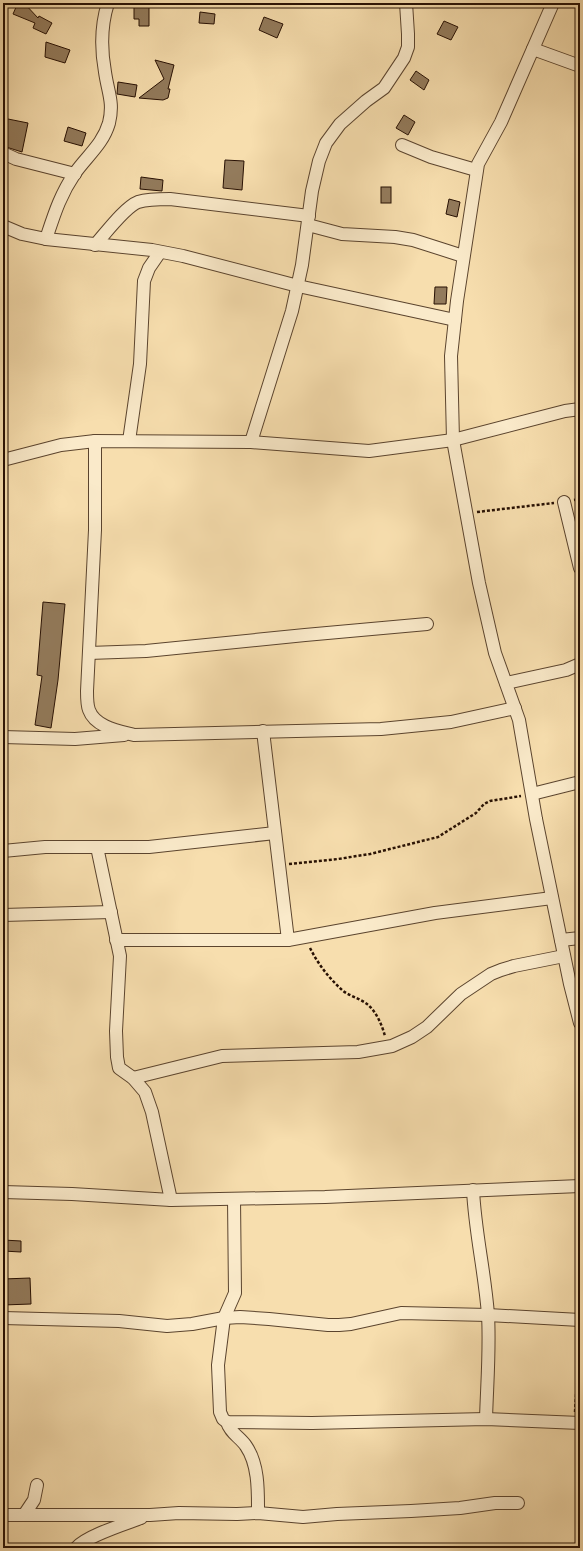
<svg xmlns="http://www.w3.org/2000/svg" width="583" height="1551" viewBox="0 0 583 1551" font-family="'IM FELL English',serif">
<rect width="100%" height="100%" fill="#f7deae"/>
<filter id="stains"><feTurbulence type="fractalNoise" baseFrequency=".005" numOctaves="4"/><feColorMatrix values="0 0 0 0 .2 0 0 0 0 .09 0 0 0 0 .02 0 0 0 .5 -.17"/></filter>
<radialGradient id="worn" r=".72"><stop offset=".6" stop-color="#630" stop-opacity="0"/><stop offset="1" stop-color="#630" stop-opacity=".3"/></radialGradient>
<g fill="#937b5c" stroke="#271003">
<polygon points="19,3 24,3 38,18 39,16 52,23 46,34 33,28 35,23 13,14 17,5"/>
<polygon points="140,3 149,3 149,26 139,26 139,19 134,19 134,7 139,7"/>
<polygon points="200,12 215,14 214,24 199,23"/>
<polygon points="264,17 283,24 277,38 259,30"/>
<polygon points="444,21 458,27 451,40 437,34"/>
<polygon points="46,42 70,50 65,63 45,57"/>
<polygon points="155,60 174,65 168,89 170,89 168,98 163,100 139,98 164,79"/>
<polygon points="416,71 429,80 424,90 410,80"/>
<polygon points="118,82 137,85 135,97 117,94"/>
<polygon points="404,115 415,122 408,135 396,128"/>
<polygon points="3,118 28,123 22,152 3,146"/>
<polygon points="68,127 86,133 82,146 64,141"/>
<polygon points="225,160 244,161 242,190 223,188"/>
<polygon points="141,177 163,180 162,191 140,189"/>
<rect x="381" y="187" width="10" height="16"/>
<polygon points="449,199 460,202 457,217 446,214"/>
<polygon points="435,287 447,287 446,304 434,304"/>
<polygon points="43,602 65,604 58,680 51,728 35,725 42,676 37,675"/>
<polygon points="3,1240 21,1241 21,1252 3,1251"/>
<polygon points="30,1278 31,1304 3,1305 3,1279"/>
</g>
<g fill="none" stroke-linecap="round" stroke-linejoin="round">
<g stroke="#5b442e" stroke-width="14">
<g id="street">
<polyline points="553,3 501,122 478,164 457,301 451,356 453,440 479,583 495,653 519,720 536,819 570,984 580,1023"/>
<polyline points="533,49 580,66"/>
<polyline points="402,145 431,157 476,170"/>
<polyline points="3,153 16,159 75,174"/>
<polyline points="308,225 342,234 395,237 413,240 463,256"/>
<polyline points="3,226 22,234 46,239 152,250 183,256 298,286 455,320"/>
<path d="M46 239C54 215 60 195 75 173 87 156 103 144 109 123 114 102 108 93 105 72 101 50 101 25 108 3"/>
<path d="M95 245C105 234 125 207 138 202 148 199 159 199 170 199L309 216"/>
<path d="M95 441V530L87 691C87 697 87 705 89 710 95 727 119 731 134 735L381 729 451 722 515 708"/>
<polyline points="129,441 140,364 144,281 149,268 160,252"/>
<polyline points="251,442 292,311 302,265 312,191 319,161 326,143 340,124 366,101 384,88 404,58 408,47 408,34 406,3"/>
<polyline points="3,460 61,445 95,441 251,442 369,451 453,440 565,411 580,409"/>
<polyline points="564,502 580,568"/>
<polyline points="89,653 146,651 305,635 427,624"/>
<polyline points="506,683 566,670 580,664"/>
<polyline points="263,731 288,940"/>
<polyline points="3,737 75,739 124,735"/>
<polyline points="532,794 580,782"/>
<polyline points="97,847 120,956 116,1031 117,1057 119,1068 133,1078 145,1092 152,1112 171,1200"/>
<polyline points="3,851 45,847 149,847 275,833"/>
<polyline points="3,915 111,912"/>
<polyline points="116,940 288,940 435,913 552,898"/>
<polyline points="561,940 580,938"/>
<polyline points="133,1078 222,1056 358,1052 392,1046 412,1037 427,1027 461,994 491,974 501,970 514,966 564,956"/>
<path d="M473 1190C475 1232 485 1273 488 1315 490 1349 487 1384 486 1419"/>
<polyline points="3,1192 72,1194 171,1200 325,1197 580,1186"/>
<polyline points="234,1199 235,1293 224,1318 218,1365 220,1412 223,1419 227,1422 312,1423 486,1419 580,1423"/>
<polyline points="3,1318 119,1321 167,1326 192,1324 224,1318 240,1317 269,1319 328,1325 339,1325 351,1324 401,1313 488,1315 580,1320"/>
<path d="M227 1422C230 1433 240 1437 246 1446 259 1465 258 1492 258 1513"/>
<polyline points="3,1515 150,1515 179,1513 237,1514 258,1513 303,1517 337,1514 411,1511 460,1508 495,1503 518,1503"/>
<polyline points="24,1515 34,1500 37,1485"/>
<path d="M76 1548C86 1536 125 1524 141 1518"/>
</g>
</g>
<g stroke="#271003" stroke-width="2.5" stroke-dasharray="3 2" stroke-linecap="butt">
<polyline points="574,500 580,499"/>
<polyline points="477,512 554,503"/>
<polyline points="289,864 338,859 370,854 438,837 476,813 484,804 490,801 521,796"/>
<path d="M310 948C318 964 329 978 342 990 349 996 359 998 367 1004 376 1011 382 1025 385 1036"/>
<polyline points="575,1412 580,1332"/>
</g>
<use href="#street" stroke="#faeaca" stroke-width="12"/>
</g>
<rect width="583" height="1551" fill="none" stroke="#f7deae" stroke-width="16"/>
<rect x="4" y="4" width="575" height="1543" fill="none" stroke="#271003" stroke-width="2"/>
<rect x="8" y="8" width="567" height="1535" fill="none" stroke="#271003"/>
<rect width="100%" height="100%" filter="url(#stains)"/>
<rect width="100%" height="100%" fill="url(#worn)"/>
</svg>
